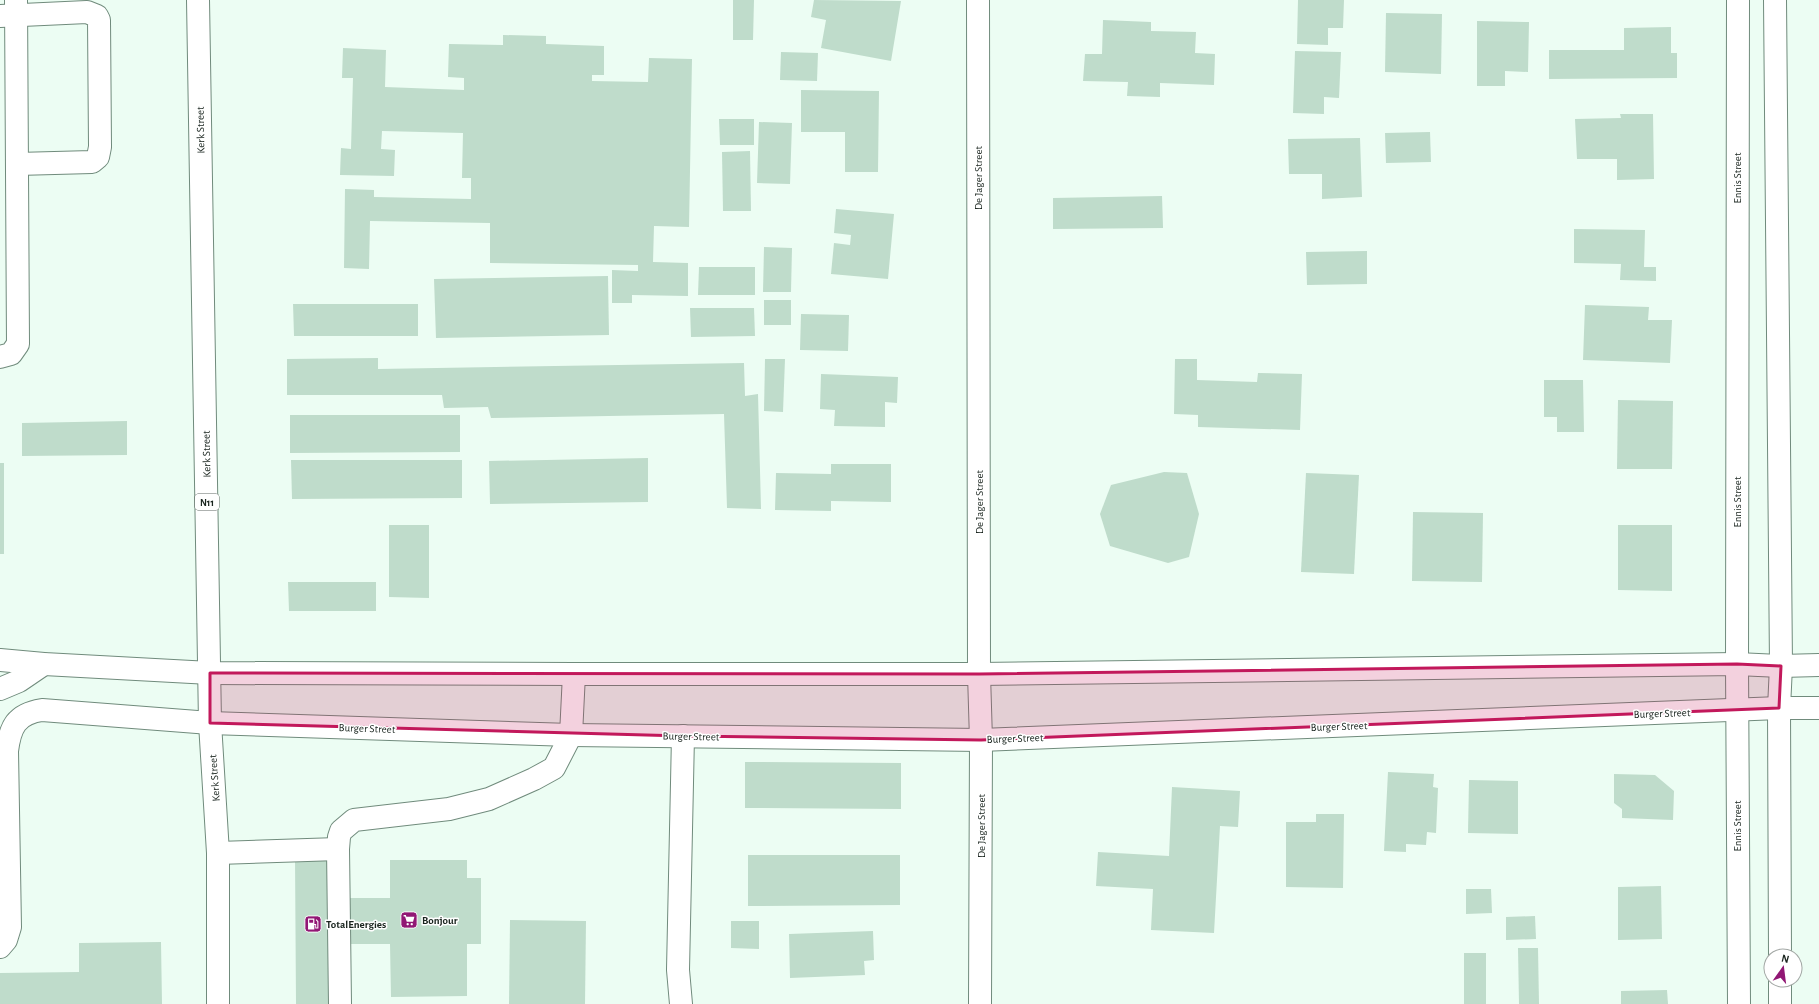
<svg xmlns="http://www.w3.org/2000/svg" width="1819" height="1004" viewBox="0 0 1819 1004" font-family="'Alegreya Sans',sans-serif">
<rect width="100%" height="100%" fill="#ecfdf3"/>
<g fill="#bfdccb">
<polygon points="733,0 754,0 753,40 733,40"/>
<polygon points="814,0 901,1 891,61 821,48 826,20 811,17"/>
<polygon points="1298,0 1344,0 1343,28 1328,28 1328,45 1297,44"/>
<polygon points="1386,13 1442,14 1441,74 1385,72"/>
<polygon points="1103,20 1151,22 1151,31 1196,32 1195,53 1215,54 1214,85 1160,83 1160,97 1127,96 1128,82 1083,81 1085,54 1102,54"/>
<polygon points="1477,21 1529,22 1528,72 1505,71 1505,86 1477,86"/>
<polygon points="1671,27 1671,53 1677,53 1677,78 1549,79 1549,50 1624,50 1624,28"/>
<polygon points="503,35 546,36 546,44 604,46 604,75 592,75 592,81 648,82 649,58 692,59 689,227 654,226 653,262 688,263 688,296 632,295 632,303 612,303 612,270 638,271 638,265 490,263 490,223 370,221 369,269 344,268 345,189 374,190 374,197 471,199 471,178 462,178 463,133 382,131 381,149 395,150 394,176 340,175 341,148 351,149 353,78 342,78 343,48 386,50 385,87 464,90 464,78 448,77 449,44 503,45"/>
<polygon points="1295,51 1341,52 1339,98 1324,97 1324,114 1293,113"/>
<polygon points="781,52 818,53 817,81 780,80"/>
<polygon points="801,90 879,91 878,172 845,172 845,132 801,132"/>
<polygon points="1620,114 1653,114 1654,179 1617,180 1617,159 1577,159 1575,119 1621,118"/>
<polygon points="719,119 754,119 754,145 720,145"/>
<polygon points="759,122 792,123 790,184 757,183"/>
<polygon points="1430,132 1431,162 1386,163 1385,133"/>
<polygon points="1360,138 1362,197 1322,199 1322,174 1289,174 1288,139"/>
<polygon points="750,151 751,211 723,211 722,152"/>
<polygon points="1162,196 1163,228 1053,229 1053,198"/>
<polygon points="836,209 894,214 888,279 831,274 834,243 850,245 851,235 834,233"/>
<polygon points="1574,229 1645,230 1644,267 1656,267 1656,281 1620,280 1621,264 1574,263"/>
<polygon points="764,247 792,248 791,292 763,292"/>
<polygon points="1367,251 1367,284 1307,285 1306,252"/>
<polygon points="699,267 755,267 755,295 698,295"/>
<polygon points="608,276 609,335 436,338 434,279"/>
<rect x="764" y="300" width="27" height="25"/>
<polygon points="293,304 418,304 418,336 294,336"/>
<polygon points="1585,305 1649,307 1648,320 1672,320 1670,363 1583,360"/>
<polygon points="690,308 754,308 755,336 691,337"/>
<polygon points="801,314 849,315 848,351 800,350"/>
<polygon points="378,358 378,369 744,363 745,396 758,394 761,509 727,508 724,414 491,418 488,407 444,408 442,395 287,395 287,359"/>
<polygon points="765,359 785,359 783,412 764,411"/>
<polygon points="1175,359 1197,359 1197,380 1257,382 1258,373 1302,374 1300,430 1198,427 1198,415 1174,414"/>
<polygon points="821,374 898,377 897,403 885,402 885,427 834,426 835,410 820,409"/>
<polygon points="1544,380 1583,380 1584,432 1557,432 1557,417 1544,417"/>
<polygon points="1618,400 1673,401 1672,469 1617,469"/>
<polygon points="290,415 460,415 460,452 290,453"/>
<polygon points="127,421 127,455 22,456 22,423"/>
<polygon points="648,458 648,502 490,504 489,461"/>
<polygon points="291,460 462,460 462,498 292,499"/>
<rect x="0" y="463" width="4" height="91"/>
<polygon points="831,464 891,464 891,502 831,501 831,511 775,510 776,473 831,474"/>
<polygon points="1164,472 1187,473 1199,514 1189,557 1168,563 1110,546 1100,514 1111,485"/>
<polygon points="1306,473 1359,475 1354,574 1301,572"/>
<polygon points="1413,512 1483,513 1482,582 1412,581"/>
<polygon points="389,525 429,525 429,598 389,597"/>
<polygon points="1618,525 1672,525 1672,591 1618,590"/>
<polygon points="288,582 376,582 376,611 289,611"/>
<polygon points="745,762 901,763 901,809 745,808"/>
<polygon points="1388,772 1434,774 1433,787 1438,788 1436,833 1427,832 1426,845 1406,844 1406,852 1384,851"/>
<polygon points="1614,774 1655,775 1674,791 1673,820 1622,818 1622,809 1614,803"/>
<polygon points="1469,780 1518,781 1518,834 1468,833"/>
<polygon points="1172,787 1240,791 1238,827 1220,826 1214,933 1151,930 1153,889 1096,886 1098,852 1169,856"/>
<polygon points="1316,814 1344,814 1343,888 1286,887 1286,822 1316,822"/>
<polygon points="748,855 900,855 900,905 748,906"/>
<polygon points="295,857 332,857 333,898 390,898 390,860 467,860 467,878 481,878 481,944 467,944 467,996 391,997 390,944 333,944 334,1004 296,1004"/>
<polygon points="1661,886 1662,939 1618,940 1618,887"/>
<polygon points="1466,889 1491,889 1492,913 1466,914"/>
<polygon points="1535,916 1536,939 1506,940 1506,917"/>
<polygon points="510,920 586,921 585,1004 509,1004"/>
<polygon points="731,921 759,921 759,949 731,948"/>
<polygon points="873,931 874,960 864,961 865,975 790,978 789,934"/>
<polygon points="161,942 162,1004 0,1004 0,973 79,972 79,943"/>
<polygon points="1518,948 1538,948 1539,1004 1519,1004"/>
<rect x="1464" y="953" width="22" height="51"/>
<polygon points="1667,990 1668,1004 1621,1004 1621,991"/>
</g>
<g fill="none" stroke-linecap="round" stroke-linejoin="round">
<g stroke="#708b7c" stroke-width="24">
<g id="minor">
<polyline points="978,0 979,674 981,740 980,1004"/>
<polyline points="1738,0 1737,664 1739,1004"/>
<polyline points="1775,0 1781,666 1779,708 1780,956"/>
<polyline points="0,16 87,12 97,16 99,20 100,147 98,157 92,162 17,164"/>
<polyline points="0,357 11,354 18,344 16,0"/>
<polyline points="0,660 44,664 210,673 574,674 979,674 1737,664 1781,666 1819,665"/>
<polyline points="0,689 19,681 44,664"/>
<polyline points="218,853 338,849"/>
<path d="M0 947 6 940 10 927 7 751C10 727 16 714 42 710L210 723 571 735 981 740 1779 708H1819"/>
<polyline points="1780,980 1780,1004"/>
<polyline points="340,1004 338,849 339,837 341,831 354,820 449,809 489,799 534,779 554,768 571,735 574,674"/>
<polyline points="681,1004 678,970 683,736"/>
</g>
</g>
<g stroke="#708b7c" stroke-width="24">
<polyline id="highway" points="198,0 210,723 218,853 218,1004"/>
</g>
<use href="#minor" stroke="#fff" stroke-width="22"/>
<use href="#highway" stroke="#fff" stroke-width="22"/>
</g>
<path fill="#c2185b" fill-opacity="0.2" stroke="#c2185b" stroke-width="3" stroke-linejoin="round" d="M1737 664 1781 666 1779 708 981 740 683 736 210 723V673L979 674Z"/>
<defs>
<g id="supermarket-square" transform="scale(0.9)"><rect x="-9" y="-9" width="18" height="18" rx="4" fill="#911774" stroke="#fff"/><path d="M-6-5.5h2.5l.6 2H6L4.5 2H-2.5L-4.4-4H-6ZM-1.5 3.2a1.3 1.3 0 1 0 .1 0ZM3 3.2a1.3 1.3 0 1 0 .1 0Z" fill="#fff"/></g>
<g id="fuel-square" transform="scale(0.9)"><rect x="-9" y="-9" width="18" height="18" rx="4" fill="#911774" stroke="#fff"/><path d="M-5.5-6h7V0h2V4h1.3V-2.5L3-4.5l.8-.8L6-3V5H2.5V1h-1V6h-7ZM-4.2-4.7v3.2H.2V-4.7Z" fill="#fff"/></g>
</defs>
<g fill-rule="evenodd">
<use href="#supermarket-square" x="409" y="920"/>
<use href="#fuel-square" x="313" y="924"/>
</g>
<g text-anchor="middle" stroke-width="3" stroke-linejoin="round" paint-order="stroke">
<rect fill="#fff" stroke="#5f6662" stroke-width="1" x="195" y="494" width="24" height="16" rx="3"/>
<g font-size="10" font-weight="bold" fill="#1a251f">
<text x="207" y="506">N11</text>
</g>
<g font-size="11" fill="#1a251f" stroke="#fff">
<text transform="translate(200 130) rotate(-91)" y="4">Kerk Street</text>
<text transform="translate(978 178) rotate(-90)" y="4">De Jager Street</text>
<text transform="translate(1737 178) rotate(-90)" y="4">Ennis Street</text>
<text transform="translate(206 454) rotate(-91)" y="4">Kerk Street</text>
<text transform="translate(979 502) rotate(-90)" y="4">De Jager Street</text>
<text transform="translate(1737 502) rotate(-90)" y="4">Ennis Street</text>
<text transform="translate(1662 713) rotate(-2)" y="4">Burger Street</text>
<text transform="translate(1339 726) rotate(-2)" y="4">Burger Street</text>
<text transform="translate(367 728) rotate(2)" y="4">Burger Street</text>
<text transform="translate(691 736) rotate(1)" y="4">Burger Street</text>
<text transform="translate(1015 738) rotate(-2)" y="4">Burger Street</text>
<text transform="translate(214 778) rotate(-94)" y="4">Kerk Street</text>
<text transform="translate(981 826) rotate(-90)" y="4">De Jager Street</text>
<text transform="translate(1737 826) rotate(-90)" y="4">Ennis Street</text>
</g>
<g font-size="11" font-weight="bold" fill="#1a251f" stroke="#fff" text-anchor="start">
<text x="422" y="924">Bonjour</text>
<text x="326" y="928">TotalEnergies</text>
</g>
</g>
<g transform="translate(1783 968) rotate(14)"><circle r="19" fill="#ffffff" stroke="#a3a8a5"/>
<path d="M0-3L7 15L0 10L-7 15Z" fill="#911774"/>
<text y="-6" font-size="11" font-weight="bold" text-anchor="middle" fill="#1a251f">N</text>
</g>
</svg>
